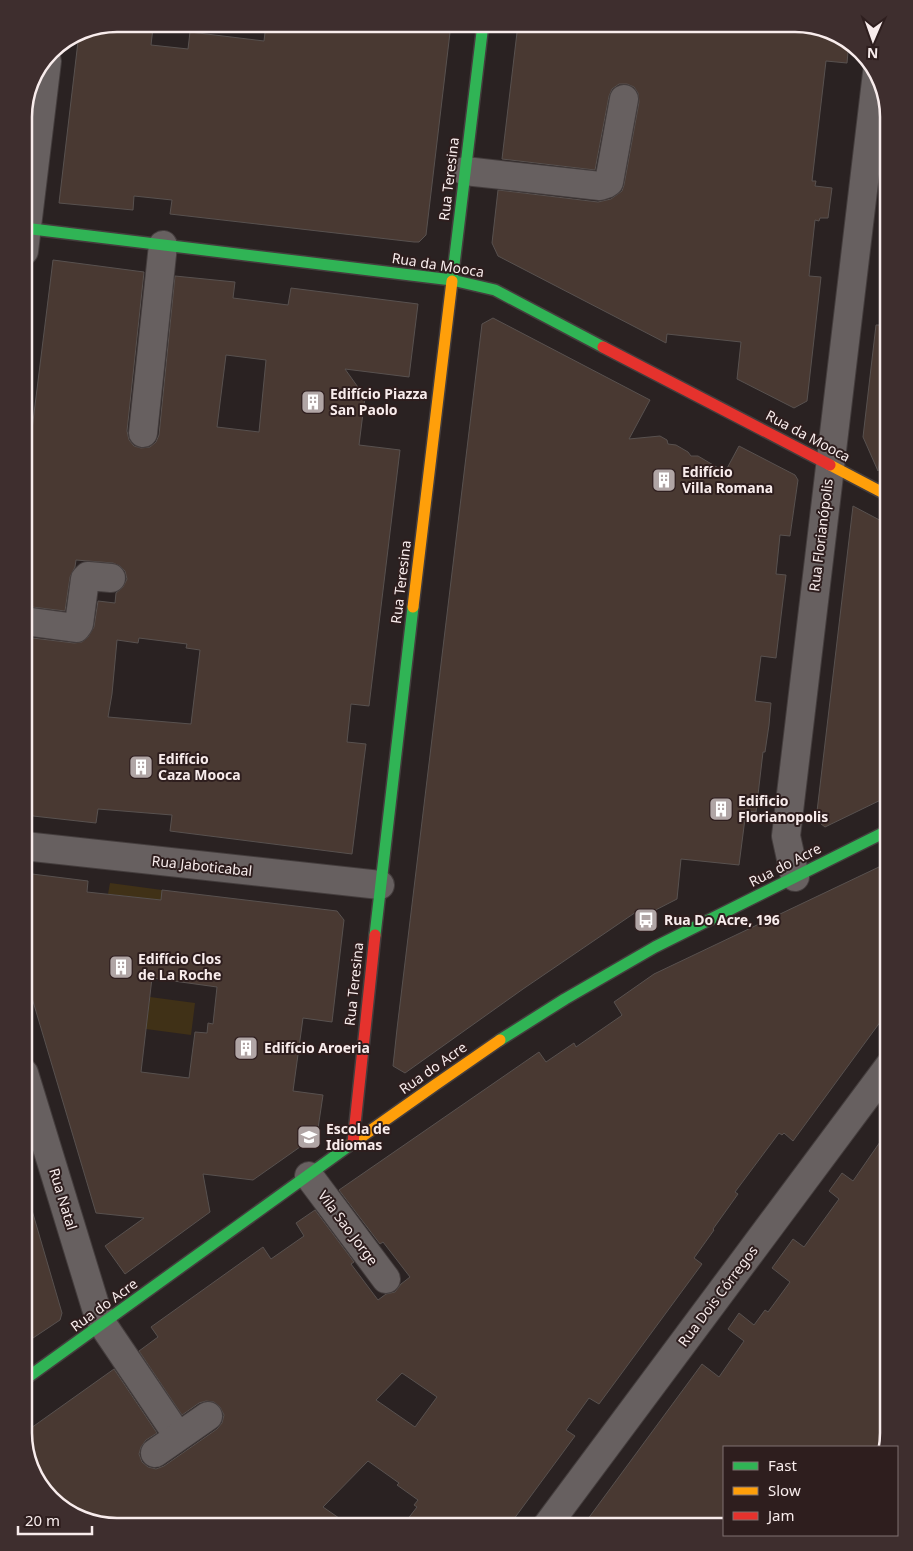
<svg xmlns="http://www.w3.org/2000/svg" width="913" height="1551" viewBox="0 0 913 1551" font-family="'Noto Sans',sans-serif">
<rect width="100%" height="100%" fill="#2a2222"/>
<g fill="#403117">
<polygon points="110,883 162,890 161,900 108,894"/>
<polygon points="150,997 195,1003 191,1035 146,1029"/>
</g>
<g fill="#493932" stroke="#58514f" fill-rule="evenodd">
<polygon points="117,24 153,28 151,45 188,49 190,32 264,41 266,24 451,24 426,235 419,242 414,242 170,214 172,200 134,196 133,210 59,203 79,33 82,31"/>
<polygon points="518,24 802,24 812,27 811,32 833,35 849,41 847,63 826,61 812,181 816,181 815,186 832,188 828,218 820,218 819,221 815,220 809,276 821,277 807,401 794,408 737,379 741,342 667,334 666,343 498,256 492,243 498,190 598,202 611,199 622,191 624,185 639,102 638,93 634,87 627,84 619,84 612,89 609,96 595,170 502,159"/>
<path d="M53 260 144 272 127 431 129 440 134 446 141 448 150 447 156 442 159 435 175 276 235 282 233 298 288 305 291 288 418 304 409 377 345 369 365 397 359 445 400 450 369 706 351 704 347 742 366 744 352 854 170 831 172 815 98 809 96 823 24 815V637L74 643 82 642 88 637 94 627 98 601 115 603 116 593 123 587 127 579 125 571 120 566 113 563 76 560 75 567 70 577 65 611 24 606V494ZM226 355 266 360 259 432 217 427ZM139 638 187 644 186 648 200 650 191 724 108 717 112 694 117 640 138 643Z"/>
<polygon points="493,318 650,400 629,439 660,436 667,440 668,444 676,445 688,452 691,456 698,456 725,472 739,446 795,475 798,480 790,536 780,535 776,574 786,575 776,658 761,656 755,701 771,703 769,725 765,752 763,752 756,812 746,811 739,865 681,859 677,899 636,920 636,912 523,989 405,1073 393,1066 397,1029 482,324"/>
<polygon points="876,325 889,325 889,442 882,441 878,471 863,437"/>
<polygon points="853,506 889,525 889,796 825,827 816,820"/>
<path d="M881 866 889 876V1010L793 1141 784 1133 782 1135 779 1133 735 1192 738 1194 713 1229 714 1230 694 1258 702 1264 599 1404 589 1398 566 1430 575 1436 508 1527H418L407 1520 417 1507 414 1505 418 1500 397 1485 399 1483 368 1461 323 1507 352 1527H268L267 1520 228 1527H111L65 1511 33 1475 24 1433 114 1369 157 1433 146 1440 141 1447 139 1454 142 1462 148 1467 156 1469 164 1466 217 1429 222 1423 224 1415 220 1407 214 1402 206 1401 199 1403 182 1415 139 1351 158 1337 151 1327 263 1247 271 1259 304 1236 296 1223 315 1210 354 1262 351 1264 378 1300 386 1294 395 1292 401 1284 410 1277 383 1242 380 1244 339 1190 539 1052 546 1062 574 1043 576 1047 621 1016 622 1015 614 1002 654 974ZM402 1373 437 1397 415 1427 376 1400Z"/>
<path d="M24 873 88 881 87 892 161 900 162 890 337 911 344 920 332 1022 303 1018 293 1091 323 1095 317 1135 253 1180 203 1174 210 1212 125 1274 105 1246 144 1218 96 1213 24 971ZM152 978 217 987 213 1024 208 1023 207 1033 195 1032 189 1078 141 1072Z"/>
<polygon points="889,1129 889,1434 885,1447 724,1447 724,1527 582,1527 702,1364 719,1377 744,1341 728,1329 739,1313 754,1325 765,1310 768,1312 790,1282 772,1268 793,1239 804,1247 839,1199 829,1191 842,1173 853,1181"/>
<polygon points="29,1200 62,1313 60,1320 24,1344 24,1201"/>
</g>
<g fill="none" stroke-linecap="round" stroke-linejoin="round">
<g stroke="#443d3d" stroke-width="30">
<g id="street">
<polyline points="465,171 600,186 606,184 609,182 624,99"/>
<polyline points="24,251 47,61"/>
<polyline points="143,433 163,245"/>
<polyline points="24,621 76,628 79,624 85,579 88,576 111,578"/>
<polyline points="24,846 380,885"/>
<polyline points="795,877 786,836 877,73"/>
<polyline points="24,1073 96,1308 103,1325 178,1436"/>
<polyline points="309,1176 386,1279"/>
<polyline points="155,1453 208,1416"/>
<polyline points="546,1527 889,1066"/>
</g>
</g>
<g stroke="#443d3d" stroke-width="14">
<g id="fast">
<polyline points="24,228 452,280 495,290 603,347"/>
<polyline points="452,281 483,24"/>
<polyline points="375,935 413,607"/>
<polyline points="500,1040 565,999 655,947 889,830"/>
<polyline points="24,1380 350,1145"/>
</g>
</g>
<g stroke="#443d3d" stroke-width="14">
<g id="slow">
<polyline points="830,465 889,496"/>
<polyline points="413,607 452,281"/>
<polyline points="350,1145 435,1085 500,1040"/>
</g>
</g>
<g stroke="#443d3d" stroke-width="14">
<g id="jam">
<polyline points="603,347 830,465"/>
<polyline points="353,1143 375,935"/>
</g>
</g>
<use href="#street" stroke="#676060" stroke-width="28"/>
<use href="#fast" stroke="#30b455" stroke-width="11"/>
<use href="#slow" stroke="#ff9f0a" stroke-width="11"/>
<use href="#jam" stroke="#e5322d" stroke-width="11"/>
</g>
<defs>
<g id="building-square" transform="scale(1.25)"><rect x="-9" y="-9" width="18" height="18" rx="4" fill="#b0a5a5" stroke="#2e1e1e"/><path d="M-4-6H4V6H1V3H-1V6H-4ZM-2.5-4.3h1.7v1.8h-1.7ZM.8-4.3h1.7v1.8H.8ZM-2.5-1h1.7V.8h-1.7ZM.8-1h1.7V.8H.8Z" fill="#fff"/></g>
<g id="bus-square" transform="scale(1.25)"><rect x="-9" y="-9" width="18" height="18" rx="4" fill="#b0a5a5" stroke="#2e1e1e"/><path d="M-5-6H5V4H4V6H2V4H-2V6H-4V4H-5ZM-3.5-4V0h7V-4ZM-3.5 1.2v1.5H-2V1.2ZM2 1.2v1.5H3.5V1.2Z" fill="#fff"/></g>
<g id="school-square" transform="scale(1.25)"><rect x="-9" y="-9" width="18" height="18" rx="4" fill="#b0a5a5" stroke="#2e1e1e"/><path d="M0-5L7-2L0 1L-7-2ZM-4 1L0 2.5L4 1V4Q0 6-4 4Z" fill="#fff"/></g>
</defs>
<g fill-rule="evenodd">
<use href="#building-square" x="313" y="402"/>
<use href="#building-square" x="664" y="480"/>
<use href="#building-square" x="141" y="767"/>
<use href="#building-square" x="721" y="809"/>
<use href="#bus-square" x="646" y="920"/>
<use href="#building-square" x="121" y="967"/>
<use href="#building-square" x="246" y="1048"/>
<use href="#school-square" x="309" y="1137"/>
</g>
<g text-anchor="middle" stroke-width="4" stroke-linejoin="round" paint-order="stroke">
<g font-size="14" fill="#f8ecec" stroke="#2e1e1e">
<text transform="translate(449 179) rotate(-83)" y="5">Rua Teresina</text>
<text transform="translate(438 265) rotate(9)" y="5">Rua da Mooca</text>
<text transform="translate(808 436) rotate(28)" y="5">Rua da Mooca</text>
<text transform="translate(821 535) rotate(-83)" y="5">Rua Florianópolis</text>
<text transform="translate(401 582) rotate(-83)" y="5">Rua Teresina</text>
<text transform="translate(785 865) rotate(-27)" y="5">Rua do Acre</text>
<text transform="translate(202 866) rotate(6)" y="5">Rua Jaboticabal</text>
<text transform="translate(354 984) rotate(-84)" y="5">Rua Teresina</text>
<text transform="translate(433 1068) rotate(-35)" y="5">Rua do Acre</text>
<text transform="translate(63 1199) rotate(73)" y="5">Rua Natal</text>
<text transform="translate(348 1228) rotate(53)" y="5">Vila Sao Jorge</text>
<text transform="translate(718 1296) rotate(-53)" y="5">Rua Dois Córregos</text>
<text transform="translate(104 1305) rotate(-36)" y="5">Rua do Acre</text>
</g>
<g font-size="14" font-weight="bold" fill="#f8ecec" stroke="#2e1e1e" text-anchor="start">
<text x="330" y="399">Edifício Piazza<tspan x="330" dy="16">San Paolo</tspan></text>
<text x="682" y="477">Edifício<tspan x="682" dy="16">Villa Romana</tspan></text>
<text x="158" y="764">Edifício<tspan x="158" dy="16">Caza Mooca</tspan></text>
<text x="738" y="806">Edificio<tspan x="738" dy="16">Florianopolis</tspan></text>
<text x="664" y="925">Rua Do Acre, 196</text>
<text x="138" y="964">Edifício Clos<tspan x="138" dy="16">de La Roche</tspan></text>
<text x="264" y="1053">Edifício Aroeria</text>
<text x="326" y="1134">Escola de<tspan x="326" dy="16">Idiomas</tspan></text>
</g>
</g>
<path d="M0 0H913V1551H0ZM117 32H795A85 85 0 0 1 880 117V1433A85 85 0 0 1 795 1518H117A85 85 0 0 1 32 1433V117A85 85 0 0 1 117 32Z" fill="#3e2e2e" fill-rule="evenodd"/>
<path fill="none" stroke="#f8ecec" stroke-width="2.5" d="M117 32H795A85 85 0 0 1 880 117V1433A85 85 0 0 1 795 1518H117A85 85 0 0 1 32 1433V117A85 85 0 0 1 117 32Z"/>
<rect x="723" y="1446" width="175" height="90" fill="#2e1e1e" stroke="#7f7070"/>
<rect x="733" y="1462" width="25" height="8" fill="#30b455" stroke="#7f7070"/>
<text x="768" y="1471" font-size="15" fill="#f8ecec">Fast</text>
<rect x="733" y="1487" width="25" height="8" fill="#ff9f0a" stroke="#7f7070"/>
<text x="768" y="1496" font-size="15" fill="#f8ecec">Slow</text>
<rect x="733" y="1512" width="25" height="8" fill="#e5322d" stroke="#7f7070"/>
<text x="768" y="1521" font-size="15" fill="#f8ecec">Jam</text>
<g transform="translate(873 40) rotate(182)" stroke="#2e1e1e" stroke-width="4" paint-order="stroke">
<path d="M0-4L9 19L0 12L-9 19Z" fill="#f8ecec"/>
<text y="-8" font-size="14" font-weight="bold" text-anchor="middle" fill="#f8ecec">N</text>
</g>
<path d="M18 1526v8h74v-8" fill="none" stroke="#f8ecec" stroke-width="2.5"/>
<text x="25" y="1526" font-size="15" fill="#f8ecec" stroke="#2e1e1e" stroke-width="4" paint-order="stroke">20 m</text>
</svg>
